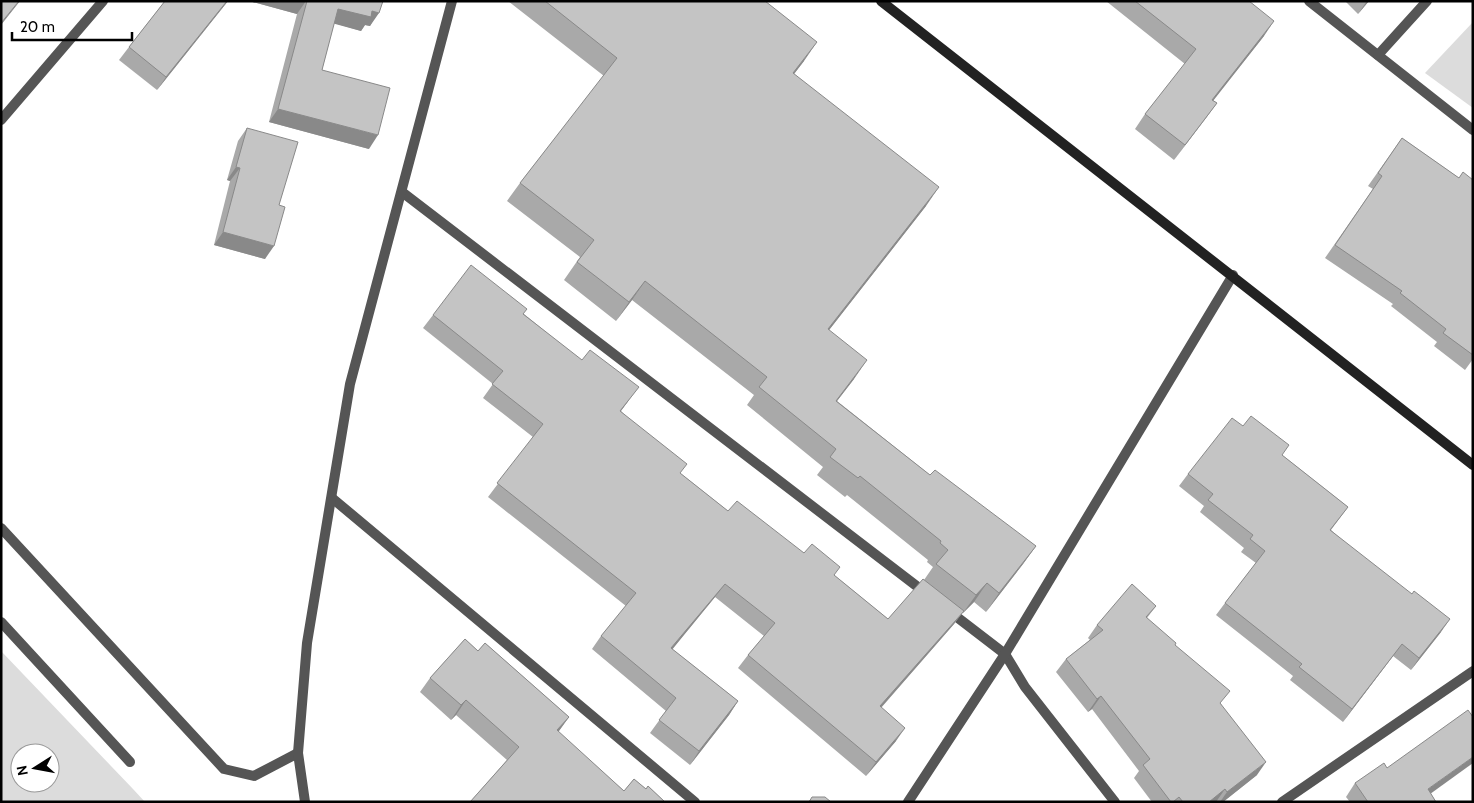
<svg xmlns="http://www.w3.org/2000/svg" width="1474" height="803" viewBox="0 0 1474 803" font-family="Cabin,sans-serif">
<rect width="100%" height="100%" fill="#fff"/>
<g fill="#dcdcdc" fill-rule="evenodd">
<polygon points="1473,22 1473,108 1425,73"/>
<path d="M1 651 133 789 145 802H1ZM20 753H50V783H20Z"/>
</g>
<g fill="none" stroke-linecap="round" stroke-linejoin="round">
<g stroke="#555" stroke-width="10">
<polyline points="1309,1 1473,130"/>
<polyline points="1378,55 1427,1"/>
<polyline points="1,120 103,1"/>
<polyline points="402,192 927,594"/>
<polyline points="332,498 695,802"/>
<polyline points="1,528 224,769 254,776 298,753"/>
<polyline points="949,611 1005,654 1025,687 1115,802"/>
<polyline points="1,622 130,762"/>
<polyline points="305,802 298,753 307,643 350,384 452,1"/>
<polyline points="908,802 1005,654 1233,275"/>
<polyline points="1282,802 1473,671"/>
</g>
<polyline stroke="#222" stroke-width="10" points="881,1 1473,465"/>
</g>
<g fill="#a9a9a9">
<polygon points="165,1 228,1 157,90 119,60 129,47"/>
<polygon points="249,1 383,1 370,26 365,25 361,31 334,23 322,70 369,149 269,122 297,14"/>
<polygon points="508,1 765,1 804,61 794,74 926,206 829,330 854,379 837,401 930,475 1036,546 1023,564 986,612 974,602 963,613 962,613 954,624 881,708 896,741 866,776 738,668 748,655 764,636 715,597 672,649 738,701 729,715 690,765 650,733 666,711 592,649 601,636 626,606 488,497 533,437 483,398 493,384 423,328 433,315 524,314 629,400 621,411 680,473 728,511 804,553 834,575 888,619 924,580 933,567 927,562 928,560 847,495 845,497 817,475 823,467 747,405 754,395 632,300 616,321 564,280 580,257 507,201 520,183 604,76"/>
<polygon points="1106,1 1249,1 1264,36 1213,100 1217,103 1174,160 1135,129 1145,114 1185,64"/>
<polygon points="1345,1 1369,1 1358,14"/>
<polygon points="247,128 279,205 265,259 214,245 230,181 227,180 238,141"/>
<polygon points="1402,138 1459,178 1473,180 1473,359 1465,370 1434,346 1437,342 1391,306 1393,304 1325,258 1373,189 1368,186"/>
<polygon points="1282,455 1348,507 1331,530 1441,632 1411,670 1393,656 1343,722 1290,680 1293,676 1216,615 1225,603 1256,563 1241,552 1244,548 1200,512 1204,506 1179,486 1188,474"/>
<polygon points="1156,606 1147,618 1175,645 1221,704 1257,775 1223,802 1152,802 1134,778 1139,771 1092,709 1088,712 1056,672 1066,659 1090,640 1088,638 1097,625"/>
<polygon points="465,639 478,651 485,643 569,717 558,732 624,791 634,779 646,789 648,786 665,802 470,802 507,760 456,715 451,720 420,692 430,678"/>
<polygon points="1387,768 1431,794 1436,802 1350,802 1346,797 1355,783"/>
</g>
<g fill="#898989">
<polygon points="19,1 20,1 1,25 1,23"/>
<polygon points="227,1 228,1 157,90 166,77"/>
<polygon points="249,1 306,1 297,14"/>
<polygon points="1367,1 1369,1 1358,14"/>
<polygon points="338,9 372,11 379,13 370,26 365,25 361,31 328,22"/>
<polygon points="1274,21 1264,36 1202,115 1212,100"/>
<polygon points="817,42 804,61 780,92 793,73"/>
<polygon points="1217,103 1206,118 1174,160 1185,145"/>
<polygon points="278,109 378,135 369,149 269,122"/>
<polygon points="236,167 240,168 230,181 227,180"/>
<polygon points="939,187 926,206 815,348 828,329"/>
<polygon points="223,232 274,246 265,259 214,245"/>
<polygon points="645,281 632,300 616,321 629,302"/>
<polygon points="867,360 854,379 823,419 836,401"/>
<polygon points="639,387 629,400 611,424 620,411"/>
<polygon points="1036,546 1023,564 986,612 999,593"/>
<polygon points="987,583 974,602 963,613 976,595"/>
<polygon points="725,584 715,597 662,662 671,648"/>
<polygon points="964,611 954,624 870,720 880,706"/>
<polygon points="1450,619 1441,632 1411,670 1419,658"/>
<polygon points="1402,644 1393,656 1343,722 1352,709"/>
<polygon points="1101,696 1092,709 1088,712 1097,699"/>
<polygon points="466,700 456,715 451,720 461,705"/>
<polygon points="738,701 729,715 690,765 699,751"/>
<polygon points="569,717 559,731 546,745 557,730"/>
<polygon points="905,728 896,741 866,776 876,762"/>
<polygon points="1473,757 1473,763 1419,802 1428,789"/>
<polygon points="1266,762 1257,775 1223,802 1220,802 1227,792"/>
<polygon points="1225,789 1216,802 1209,802"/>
</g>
<g fill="#c4c4c4" stroke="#898989">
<polygon points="1,1 19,1 1,23"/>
<polygon points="165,1 227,1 166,77 129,47"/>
<polygon points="307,1 383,1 379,13 372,11 371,17 338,9 322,70 390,88 378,135 278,109"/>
<polygon points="545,1 765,1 817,42 793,73 939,187 828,329 867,360 836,401 930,475 935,470 1036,546 999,593 987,583 976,595 936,564 948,550 940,543 941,541 860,476 858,478 830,457 836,449 759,387 767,377 645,281 629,302 577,262 594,240 520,183 617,58"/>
<polygon points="1135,1 1249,1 1274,21 1212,100 1217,103 1185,145 1145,114 1196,49"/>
<polygon points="247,128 298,142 279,205 285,207 274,246 223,232 240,168 236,167"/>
<polygon points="1402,138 1459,178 1463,172 1473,180 1473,355 1443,333 1446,329 1400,293 1402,291 1335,245 1382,176 1378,173"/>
<polygon points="471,265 527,309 523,314 582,360 590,350 639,387 620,411 687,464 680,473 728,511 737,501 804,553 812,544 840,567 834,575 888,619 923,579 964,611 880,706 905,728 876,762 748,655 775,623 725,584 671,648 738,701 699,751 659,720 676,698 601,636 636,593 497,483 543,424 492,384 503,371 433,315"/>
<polygon points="1251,416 1289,445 1282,455 1348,507 1330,530 1412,594 1414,591 1450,619 1419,658 1402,644 1352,709 1299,667 1302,664 1225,603 1265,551 1250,539 1253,535 1208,500 1213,494 1188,474 1232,418 1243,426"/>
<polygon points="1132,584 1156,606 1146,617 1176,643 1175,645 1230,691 1220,703 1266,762 1227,792 1225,789 1209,802 1183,802 1179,797 1173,802 1171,802 1143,765 1150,759 1101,696 1097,699 1066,659 1103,630 1097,625"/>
<polygon points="465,639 478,651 485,643 569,717 557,730 624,791 634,779 646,789 648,786 665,802 470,802 519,747 466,700 461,705 430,678"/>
<polygon points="1468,710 1473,717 1473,757 1428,789 1436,802 1368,802 1355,783 1384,763 1387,768"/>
<polygon points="812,797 825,797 831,802 809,802"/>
</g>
<rect width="1474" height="803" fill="none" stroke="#000000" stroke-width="5"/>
<g transform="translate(35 768) rotate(259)"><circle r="24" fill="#ffffff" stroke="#999999"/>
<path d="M0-4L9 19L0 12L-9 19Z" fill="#000000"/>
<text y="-8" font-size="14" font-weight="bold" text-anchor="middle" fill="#000000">N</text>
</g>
<path d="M12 32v8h120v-8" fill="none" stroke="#000000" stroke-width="2.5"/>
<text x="20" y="32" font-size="15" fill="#000000" stroke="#ffffff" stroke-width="4" paint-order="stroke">20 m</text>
</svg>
